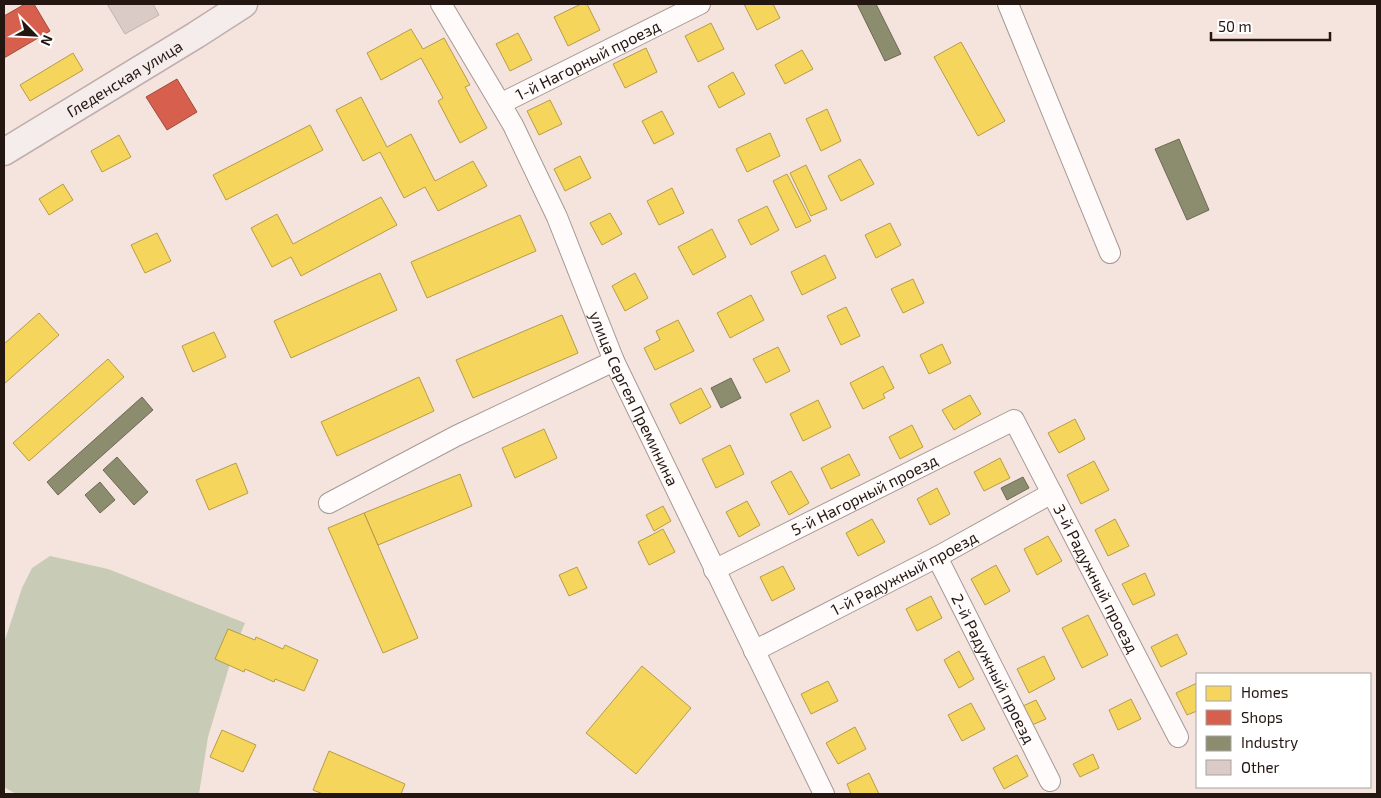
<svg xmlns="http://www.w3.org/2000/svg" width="1381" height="798" viewBox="0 0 1381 798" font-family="'Exo 2',sans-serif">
<rect width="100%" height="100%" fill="#f5e4de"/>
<polygon fill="#c8cbb5" points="50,556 108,569 245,623 235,647 208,737 199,794 16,794 4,787 4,643 22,588 32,568"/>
<g fill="#f6d55c" stroke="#b79c46">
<polygon points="581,4 587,4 600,30 568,46 554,17"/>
<polygon points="744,4 773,4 780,18 757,30"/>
<polygon points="711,23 724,49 698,62 685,36"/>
<polygon points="411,29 423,49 444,38 470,85 465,87 487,128 460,143 438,101 443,98 421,58 381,80 367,53"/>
<polygon points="518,33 532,60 510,71 496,44"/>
<polygon points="961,42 1005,121 978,136 934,57"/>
<polygon points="646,48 657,72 625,88 613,64"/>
<polygon points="802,50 813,69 785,84 775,65"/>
<polygon points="73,53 83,70 30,101 20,85"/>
<polygon points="733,72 745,94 719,108 708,86"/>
<polygon points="361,97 387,147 411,134 435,181 473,161 487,186 438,211 425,187 404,198 380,152 363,161 336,110"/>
<polygon points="550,100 562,124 539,135 527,111"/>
<polygon points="827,109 841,141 821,151 806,119"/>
<polygon points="662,111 674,134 654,144 642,121"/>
<polygon points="310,125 323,150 226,200 213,175"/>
<polygon points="770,133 780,156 747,172 736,149"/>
<polygon points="119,135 131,157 102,172 91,151"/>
<polygon points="580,156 591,178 565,191 554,169"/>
<polygon points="860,159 874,184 841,201 828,176"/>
<polygon points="806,165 827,209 811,216 790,173"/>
<polygon points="787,174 811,221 796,228 773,181"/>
<polygon points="63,184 73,200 49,215 39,199"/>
<polygon points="672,188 684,213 659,225 647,201"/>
<polygon points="381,197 397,225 301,276 291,257 272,267 251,228 277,214 293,244"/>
<polygon points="767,206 779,230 751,245 738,220"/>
<polygon points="610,213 622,234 602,245 590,223"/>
<polygon points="520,215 536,251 427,298 411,262"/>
<polygon points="890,223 901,245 876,258 865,235"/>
<polygon points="712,229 726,257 693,275 678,247"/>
<polygon points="157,233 171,261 145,273 131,245"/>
<polygon points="825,255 836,278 802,295 791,272"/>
<polygon points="380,273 397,310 291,358 274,321"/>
<polygon points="635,273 648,298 625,311 612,286"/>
<polygon points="913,279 924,303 903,313 891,289"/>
<polygon points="751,295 764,320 730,338 717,313"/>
<polygon points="846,307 860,336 841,345 827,316"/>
<polygon points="39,313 59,335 4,384 4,344"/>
<polygon points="562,315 578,353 473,398 456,360"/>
<polygon points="678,320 694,351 655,370 644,348 660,340 656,331"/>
<polygon points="214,332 226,357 193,372 182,346"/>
<polygon points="942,344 951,363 929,374 920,355"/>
<polygon points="778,347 790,371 766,383 753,359"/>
<polygon points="108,359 124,377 29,461 13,443"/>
<polygon points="883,366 894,388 883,394 885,398 863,409 850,383"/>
<polygon points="419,377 434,411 337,456 321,422"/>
<polygon points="701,388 711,407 680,424 670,404"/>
<polygon points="970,395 981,414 954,430 942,410"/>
<polygon points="818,400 831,427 803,441 790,414"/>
<polygon points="1075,419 1085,439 1059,453 1048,433"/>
<polygon points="912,425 923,447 900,459 889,437"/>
<polygon points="544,429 557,458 515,478 502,448"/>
<polygon points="730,445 744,474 716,488 702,459"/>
<polygon points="849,454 860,475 831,489 821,468"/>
<polygon points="1000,458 1010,478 984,491 974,472"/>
<polygon points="1094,461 1109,490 1081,504 1067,475"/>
<polygon points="236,463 248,493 209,510 196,480"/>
<polygon points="791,471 809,503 789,515 771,482"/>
<polygon points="460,474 472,506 378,545 364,513"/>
<polygon points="937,488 950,514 930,525 917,499"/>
<polygon points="747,501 760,525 739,537 726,512"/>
<polygon points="663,506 671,521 654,531 646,515"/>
<polygon points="364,513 418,638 383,653 328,528"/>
<polygon points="872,519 885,542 858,556 846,533"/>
<polygon points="1115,519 1129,546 1108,556 1095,530"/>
<polygon points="663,529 675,552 649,565 638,542"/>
<polygon points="1048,536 1062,561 1037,575 1024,549"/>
<polygon points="996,565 1010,591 985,605 971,579"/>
<polygon points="783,566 795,589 772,601 760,577"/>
<polygon points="577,567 587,588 569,596 559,575"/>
<polygon points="1145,573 1155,595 1133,605 1122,584"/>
<polygon points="931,596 942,618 917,631 906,609"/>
<polygon points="1088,615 1108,655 1082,668 1062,628"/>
<polygon points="228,629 255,640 256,637 283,649 285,645 318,660 304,691 275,679 274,682 245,669 244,672 215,659"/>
<polygon points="1177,634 1187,654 1161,667 1151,647"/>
<polygon points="959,651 974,679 959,688 944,660"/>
<polygon points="1044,656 1055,679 1029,693 1017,669"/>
<polygon points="642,666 691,708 636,774 586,733"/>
<polygon points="828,681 838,701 811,714 801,694"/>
<polygon points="1197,683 1197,711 1187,715 1176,693"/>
<polygon points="1131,699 1141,719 1118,730 1109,710"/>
<polygon points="1036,700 1046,719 1032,725 1023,706"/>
<polygon points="971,703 985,729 962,741 948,715"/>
<polygon points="855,727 866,749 838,764 826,743"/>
<polygon points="222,730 256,745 243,772 210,757"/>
<polygon points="329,751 405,784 401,794 323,794 313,790"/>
<polygon points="1093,754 1099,768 1080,777 1073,764"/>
<polygon points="1017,755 1028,776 1004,789 993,768"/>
<polygon points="869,773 879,794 851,794 847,784"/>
</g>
<g fill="#d6604d" stroke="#a14a3b">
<polygon points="25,4 34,4 50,31 4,58 4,16"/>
<polygon points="177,79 197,112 167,130 146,97"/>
</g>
<g fill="#8c8c6e" stroke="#6d6952">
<polygon points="857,4 876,4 901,54 885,61"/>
<polygon points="1179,139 1209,210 1187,220 1155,149"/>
<polygon points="731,378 741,398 721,408 711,388"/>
<polygon points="142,397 153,410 58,495 47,482"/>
<polygon points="117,457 148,492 134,505 103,470"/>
<polygon points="1023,477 1029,488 1007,500 1001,488"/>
<polygon points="100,482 115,500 100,513 85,495"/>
</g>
<polygon fill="#dbcbc6" stroke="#c0b2ac" points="107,4 153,4 159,15 125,34"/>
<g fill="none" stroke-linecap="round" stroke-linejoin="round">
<g stroke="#a69994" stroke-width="22">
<g id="minor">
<path id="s1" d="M441 4 513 125 557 217 614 361 824 794"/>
<polyline points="1008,4 1110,253"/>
<path id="s2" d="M502 103 700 4"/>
<polyline points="329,503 456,436 614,361"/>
<path id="s3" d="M937 557 1050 781"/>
<path id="s4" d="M714 570 1014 420 1178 737"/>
<path id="s5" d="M754 651 937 557 1052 493"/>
</g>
</g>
<g stroke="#c1aeac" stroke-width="29">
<g id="major">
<path id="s6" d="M4 152 196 35 244 4"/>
</g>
</g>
<use href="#minor" stroke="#fefbfa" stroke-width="20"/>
<use href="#major" stroke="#f5ecec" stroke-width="26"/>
</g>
<g text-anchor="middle" stroke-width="5" stroke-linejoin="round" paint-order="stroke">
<g font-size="16" fill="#241712" stroke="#fff">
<text dy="6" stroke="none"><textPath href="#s2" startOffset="96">1-й Нагорный проезд</textPath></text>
<text dy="6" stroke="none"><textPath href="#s6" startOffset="141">Гледенская улица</textPath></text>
<text dy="6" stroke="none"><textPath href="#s1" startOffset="440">улица Сергея Преминина</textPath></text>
<text dy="6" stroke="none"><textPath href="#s4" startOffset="168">5-й Нагорный проезд</textPath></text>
<text dy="6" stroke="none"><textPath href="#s5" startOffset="169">1-й Радужный проезд</textPath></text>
<text dy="6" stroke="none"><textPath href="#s4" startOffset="514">3-й Радужный проезд</textPath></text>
<text dy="6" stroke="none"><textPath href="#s3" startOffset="125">2-й Радужный проезд</textPath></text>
</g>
</g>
<rect width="1381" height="798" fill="none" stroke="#241712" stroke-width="10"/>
<rect x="1196" y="673" width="175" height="115" fill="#ffffff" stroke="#a7a2a0"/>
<rect x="1206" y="686" width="25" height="15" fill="#f6d55c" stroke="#a7a2a0"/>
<text x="1241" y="698" font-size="15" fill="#241712">Homes</text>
<rect x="1206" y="710" width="25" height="15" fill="#d6604d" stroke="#a7a2a0"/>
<text x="1241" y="723" font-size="15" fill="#241712">Shops</text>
<rect x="1206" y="736" width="25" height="15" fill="#8c8c6e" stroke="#a7a2a0"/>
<text x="1241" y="748" font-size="15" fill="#241712">Industry</text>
<rect x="1206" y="760" width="25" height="15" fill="#dbcbc6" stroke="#a7a2a0"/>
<text x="1241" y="773" font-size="15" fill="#241712">Other</text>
<g transform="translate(35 35) rotate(114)" stroke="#ffffff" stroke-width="4" paint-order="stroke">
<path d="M0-4L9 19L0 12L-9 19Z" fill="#241712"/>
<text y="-8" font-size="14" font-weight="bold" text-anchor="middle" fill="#241712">N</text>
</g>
<path d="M1211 32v8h119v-8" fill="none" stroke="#241712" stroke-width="2.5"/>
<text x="1218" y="32" font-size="15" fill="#241712" stroke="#ffffff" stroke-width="4" paint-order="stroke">50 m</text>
</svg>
